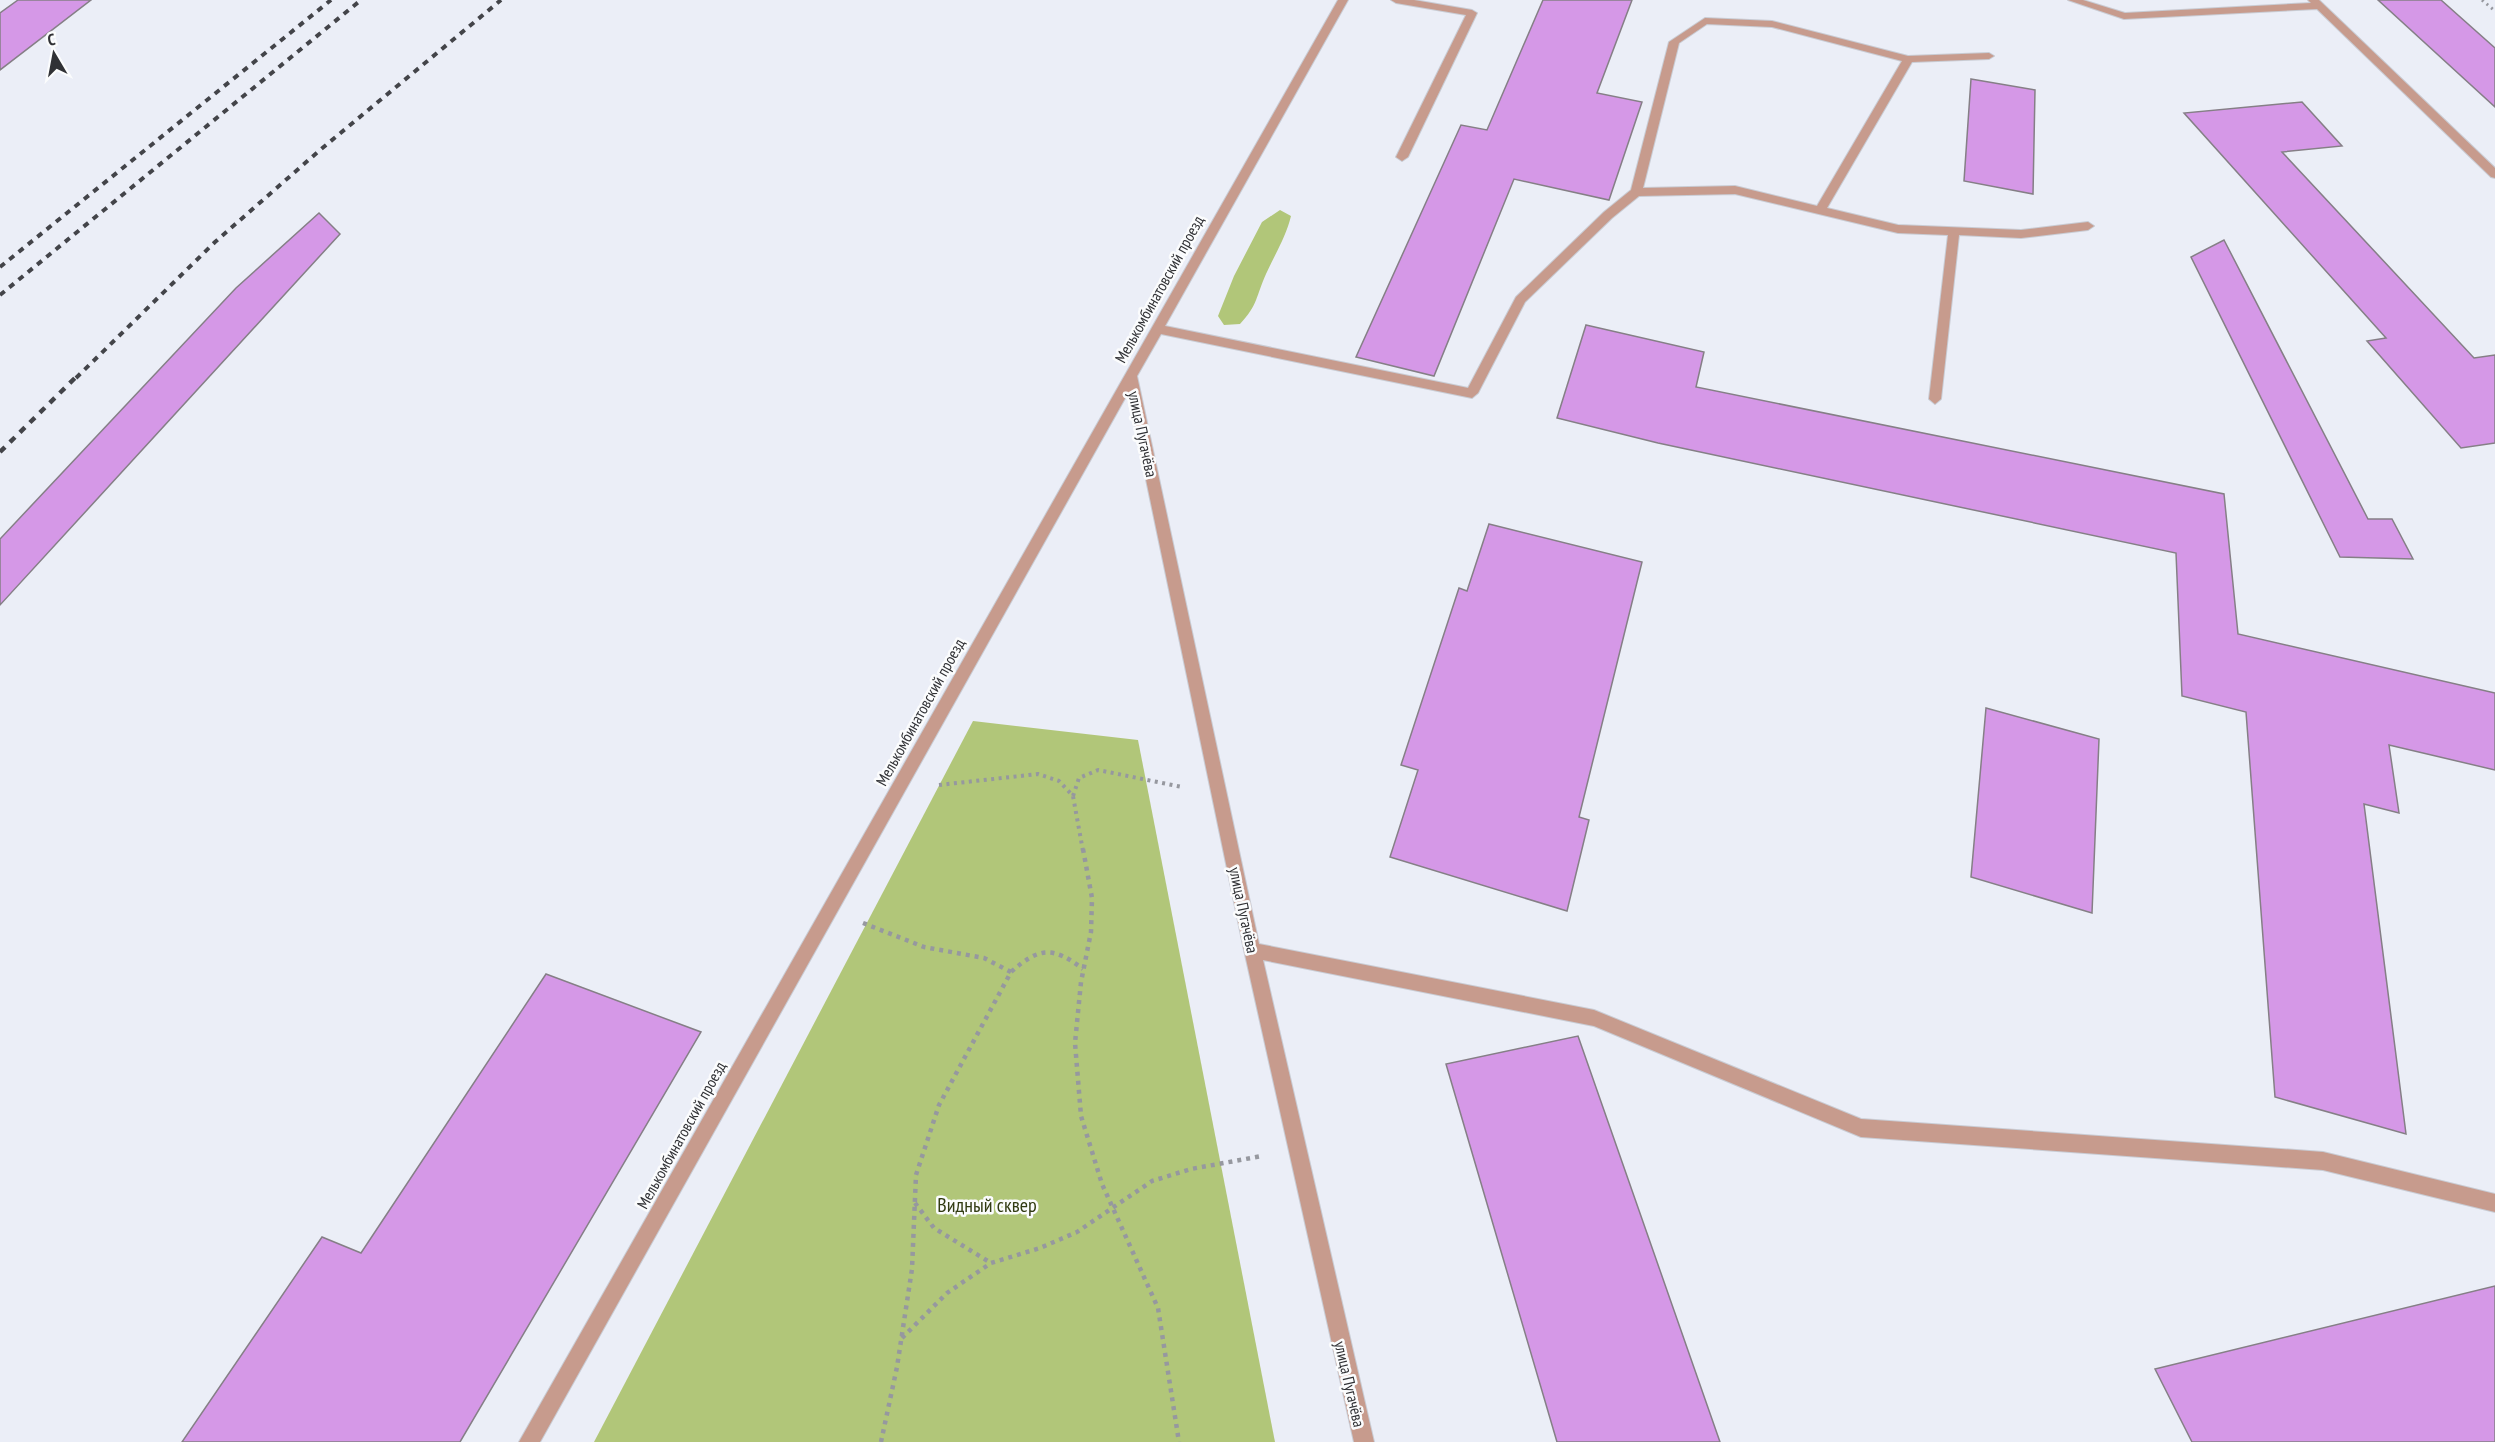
<svg xmlns="http://www.w3.org/2000/svg" width="2495" height="1442" viewBox="0 0 2495 1442" font-family="'PT Sans Narrow',sans-serif">
<rect width="100%" height="100%" fill="#ebeef7"/>
<g fill="#b1c679">
<path d="M1280 210 1291 216C1286 237 1275 254 1266 274 1256 296 1258 305 1240 324L1224 325 1218 316 1234 276 1262 222Z"/>
<polygon points="973,721 1138,740 1275,1442 594,1442"/>
</g>
<g fill="#d598e7" stroke="#857f86" stroke-width="1.5">
<polygon points="18,0 91,0 0,70 0,13"/>
<polygon points="1543,0 1632,0 1597,93 1642,102 1609,200 1514,179 1434,376 1356,357 1461,125 1487,130"/>
<polygon points="2378,0 2441,0 2495,48 2495,107"/>
<polygon points="1971,79 2035,90 2033,194 1964,181"/>
<polygon points="2302,102 2342,146 2282,152 2474,358 2495,355 2495,443 2461,448 2367,341 2386,338 2184,113"/>
<polygon points="319,213 340,234 0,605 0,539 236,288"/>
<polygon points="2224,240 2368,519 2392,519 2413,559 2340,557 2191,257"/>
<polygon points="1586,325 1704,352 1696,387 2224,494 2238,634 2495,693 2495,770 2389,745 2399,813 2364,804 2406,1134 2275,1097 2246,712 2182,696 2176,553 1658,443 1557,418"/>
<polygon points="1489,524 1642,562 1579,817 1589,820 1567,911 1390,857 1418,770 1401,765 1459,588 1467,591"/>
<polygon points="1986,708 2099,739 2092,913 1971,877"/>
<polygon points="546,974 701,1032 460,1442 182,1442 322,1237 361,1253"/>
<polygon points="1578,1036 1720,1442 1557,1442 1446,1064"/>
<polygon points="2495,1286 2495,1442 2192,1442 2155,1369"/>
</g>
<g fill="none" stroke-linecap="round" stroke-linejoin="round">
<g stroke="#c9ccd4" stroke-width="2">
<g id="minor">
<path d="M1338 0H1348L1165 326 1468 388 1516 297 1604 212 1631 190 1669 42 1705 18 1772 21 1908 56 1989 53 1994 56 1989 59 1912 62 1827 208 1898 225 2021 230 2088 222 2094 226 2088 230 2021 238 1959 235 1941 399 1935 404 1929 399 1948 235 1898 233 1735 194 1639 196 1612 218 1525 302 1478 393 1472 398 1161 334 1137 376 1259 944 1594 1010 1861 1119 2323 1152 2495 1194V1212L2323 1170 1861 1137 1594 1026 1263 960 1374 1442H1354L1244 950 1128 393 540 1442H519ZM1707 24 1772 27 1902 61 1817 206 1735 186 1643 188 1679 43Z"/>
<polygon points="1391,0 1414,0 1472,10 1477,13 1408,157 1402,161 1396,157 1466,15 1396,3"/>
<polygon points="2068,0 2083,0 2125,13 2311,3 2308,0 2319,0 2495,168 2495,178 2491,177 2317,9 2124,19"/>
</g>
</g>
<polyline stroke="#96989f" stroke-width="3" stroke-dasharray="2 4" stroke-linecap="butt" points="2482,0 2495,11"/>
<g stroke="#96989f" stroke-width="4" stroke-dasharray="3 4.5" stroke-linecap="butt">
<polyline points="939,785 1038,774 1059,781 1073,796 1083,851"/>
<polyline points="1073,796 1079,778 1098,770 1182,787"/>
</g>
<g stroke="#96989f" stroke-width="4.5" stroke-dasharray="4 5" stroke-linecap="butt">
<polyline points="1083,849 1092,898 1091,932 1081,982 1075,1043 1081,1116 1102,1184 1158,1308 1179,1442"/>
<polyline points="863,923 924,947 984,958 1011,972"/>
<polyline points="915,1203 934,1228 991,1263"/>
<polyline points="902,1338 947,1293 991,1263 1040,1248 1077,1232 1152,1181 1191,1169 1262,1156"/>
<path d="M881 1442 897 1367 912 1269 916 1175 939 1105 1011 972C1039 947 1053 946 1083 969"/>
</g>
<use href="#minor" fill="#c79b8d" fill-rule="evenodd"/>
<g stroke="#434449" stroke-width="4" stroke-dasharray="6 6" stroke-linecap="butt">
<polyline points="0,267 331,0"/>
<polyline points="0,295 361,0"/>
<polyline points="76,378 215,242 320,150 501,0"/>
</g>
<polyline stroke="#434449" stroke-width="4.5" stroke-dasharray="7 7" stroke-linecap="butt" points="0,452 77,376"/>
</g>
<g text-anchor="middle" stroke-width="5" stroke-linejoin="round" paint-order="stroke">
<g font-size="16" fill="#303135" stroke="#fbfcfd">
<text transform="translate(1159 289) rotate(-61)" y="6">Мелькомбинатовский проезд</text>
<text transform="translate(1143 434) rotate(78)" y="6">улица Пугачёва</text>
<text transform="translate(920 712) rotate(-61)" y="6">Мелькомбинатовский проезд</text>
<text transform="translate(1244 910) rotate(78)" y="6">улица Пугачёва</text>
<text transform="translate(681 1135) rotate(-61)" y="6">Мелькомбинатовский проезд</text>
<text transform="translate(1350 1384) rotate(77)" y="6">улица Пугачёва</text>
</g>
<g font-size="20" fill="#313b12" stroke="#fbfcfd">
<text x="987" y="1212">Видный сквер</text>
</g>
</g>
<g transform="translate(54 54) rotate(350)" stroke="#fbfcfd" stroke-width="4.5" paint-order="stroke">
<path d="M0-4.5L10 22L0 15L-10 22Z" fill="#303135"/>
<text y="-9" font-size="16" font-weight="bold" text-anchor="middle" fill="#303135">С</text>
</g>
</svg>
